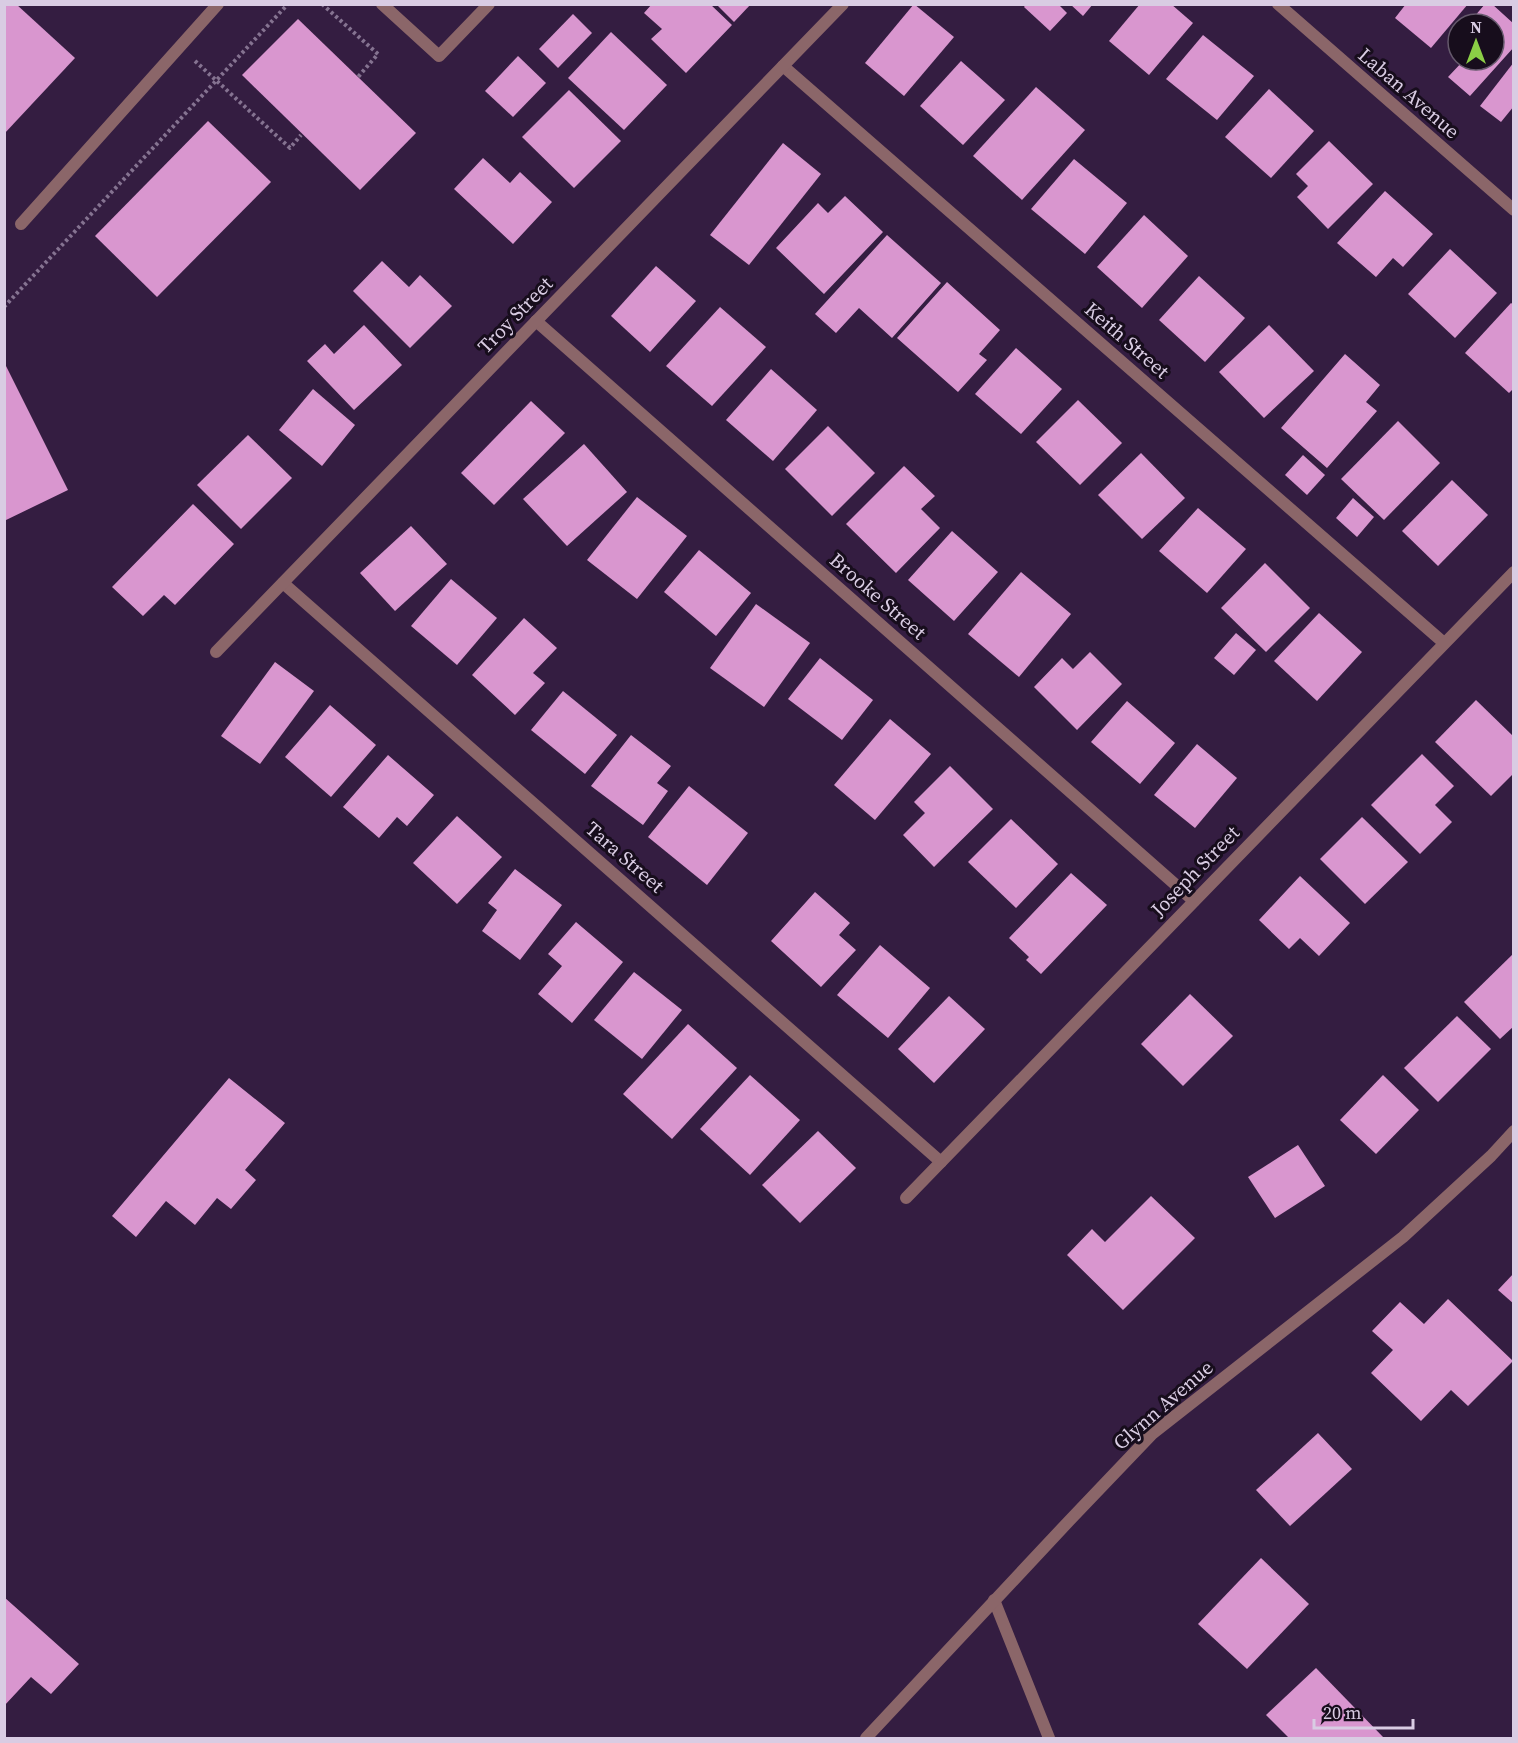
<svg xmlns="http://www.w3.org/2000/svg" width="1518" height="1743" viewBox="0 0 1518 1743" font-family="'Source Serif 4',serif">
<rect width="100%" height="100%" fill="#341d41"/>
<g fill="#d996cf">
<polygon points="8,4 16,4 75,58 4,134 4,8"/>
<polygon points="652,4 710,4 732,25 686,73 651,39 662,29 644,13"/>
<polygon points="716,4 751,4 734,22"/>
<polygon points="914,4 954,37 904,96 865,63"/>
<polygon points="1026,4 1058,4 1067,13 1050,31 1024,7"/>
<polygon points="1070,4 1093,4 1083,16"/>
<polygon points="1140,4 1171,4 1193,23 1149,75 1109,41"/>
<polygon points="1406,4 1468,4 1431,48 1395,18"/>
<polygon points="1485,4 1492,4 1514,24 1514,47 1470,96 1448,77 1464,60 1494,60 1494,24 1468,24"/>
<polygon points="573,14 592,33 558,68 539,49"/>
<polygon points="298,19 416,133 360,190 242,75"/>
<polygon points="611,32 667,85 624,130 568,78"/>
<polygon points="1203,35 1254,76 1217,120 1166,79"/>
<polygon points="518,56 546,83 513,117 485,91"/>
<polygon points="961,61 1005,100 963,145 920,106"/>
<polygon points="1514,62 1514,106 1501,122 1480,106"/>
<polygon points="1036,87 1085,130 1022,200 973,156"/>
<polygon points="1269,89 1314,131 1271,178 1225,137"/>
<polygon points="569,90 621,141 574,188 522,137"/>
<polygon points="208,121 271,182 157,297 95,236"/>
<polygon points="1329,141 1373,184 1328,229 1297,197 1308,186 1296,174"/>
<polygon points="783,143 821,174 749,265 710,235"/>
<polygon points="483,158 510,183 520,172 552,202 513,244 454,189"/>
<polygon points="1074,159 1127,203 1085,254 1031,209"/>
<polygon points="1385,191 1433,234 1403,267 1393,258 1376,277 1337,243"/>
<polygon points="845,196 883,232 824,294 776,248 818,203 828,213"/>
<polygon points="1144,215 1188,256 1142,308 1097,267"/>
<polygon points="887,235 941,283 892,338 859,308 836,333 815,314"/>
<polygon points="1450,249 1497,293 1455,338 1408,294"/>
<polygon points="382,261 409,287 420,275 452,306 410,348 353,291"/>
<polygon points="656,266 696,301 650,352 611,316"/>
<polygon points="1199,276 1245,318 1205,362 1159,320"/>
<polygon points="947,282 1000,330 979,354 987,360 958,392 897,338"/>
<polygon points="1511,303 1514,305 1514,388 1509,393 1465,353"/>
<polygon points="720,307 766,347 712,406 666,366"/>
<polygon points="364,325 402,365 354,410 307,361 325,344 334,354"/>
<polygon points="1269,325 1314,371 1264,418 1219,372"/>
<polygon points="1016,348 1062,389 1021,434 975,394"/>
<polygon points="1345,354 1380,385 1366,402 1377,411 1327,468 1281,428"/>
<polygon points="4,362 68,490 4,521"/>
<polygon points="771,369 817,410 773,461 726,420"/>
<polygon points="313,389 355,425 322,466 279,430"/>
<polygon points="1078,400 1122,443 1080,485 1036,442"/>
<polygon points="531,401 565,433 494,505 461,473"/>
<polygon points="1398,421 1440,463 1384,520 1341,479"/>
<polygon points="828,426 875,473 832,516 785,469"/>
<polygon points="248,435 292,478 241,529 197,485"/>
<polygon points="584,444 627,492 567,546 523,499"/>
<polygon points="1141,453 1185,498 1142,539 1098,495"/>
<polygon points="1303,455 1325,475 1307,495 1285,475"/>
<polygon points="904,466 935,496 921,509 940,528 896,573 846,524"/>
<polygon points="1452,480 1488,515 1438,566 1402,531"/>
<polygon points="637,497 687,536 637,599 587,560"/>
<polygon points="1353,498 1374,517 1357,537 1336,518"/>
<polygon points="193,504 234,544 175,605 164,595 143,616 112,587"/>
<polygon points="1198,508 1246,549 1207,593 1159,551"/>
<polygon points="411,526 447,564 395,611 360,573"/>
<polygon points="952,531 998,572 954,621 908,580"/>
<polygon points="699,550 751,593 716,636 664,592"/>
<polygon points="1265,563 1310,608 1266,652 1221,608"/>
<polygon points="1021,572 1071,614 1019,677 968,634"/>
<polygon points="451,579 497,618 457,665 411,626"/>
<polygon points="756,604 810,643 764,707 710,668"/>
<polygon points="1319,613 1362,652 1317,701 1274,661"/>
<polygon points="524,618 557,648 533,673 545,683 515,715 472,675"/>
<polygon points="1236,633 1256,650 1234,675 1214,658"/>
<polygon points="1090,652 1122,684 1077,730 1034,687 1062,658 1073,669"/>
<polygon points="820,658 873,700 842,740 788,699"/>
<polygon points="275,662 314,691 260,764 221,736"/>
<polygon points="563,691 617,735 585,774 531,730"/>
<polygon points="1476,700 1514,737 1514,773 1491,796 1435,742"/>
<polygon points="1127,701 1175,743 1140,784 1091,742"/>
<polygon points="330,705 376,745 331,797 285,757"/>
<polygon points="890,719 931,754 875,820 834,785"/>
<polygon points="631,735 671,766 657,783 668,791 643,825 591,786"/>
<polygon points="1197,744 1237,778 1195,828 1154,795"/>
<polygon points="1422,754 1454,786 1435,805 1452,822 1420,854 1371,805"/>
<polygon points="388,755 434,795 407,826 397,817 379,838 343,807"/>
<polygon points="950,766 993,809 934,867 903,835 925,813 914,802"/>
<polygon points="689,786 748,833 707,885 648,837"/>
<polygon points="457,816 502,857 457,904 413,863"/>
<polygon points="1362,817 1408,862 1365,904 1320,859"/>
<polygon points="1011,819 1058,864 1016,908 968,862"/>
<polygon points="515,869 562,905 520,960 482,931 497,910 488,903"/>
<polygon points="1071,873 1107,905 1041,974 1026,960 1029,957 1009,938"/>
<polygon points="1300,876 1350,923 1319,956 1300,938 1289,949 1259,920"/>
<polygon points="815,892 850,923 839,935 856,950 821,987 771,941"/>
<polygon points="576,922 623,962 572,1023 538,994 562,966 548,954"/>
<polygon points="880,945 930,988 888,1038 837,995"/>
<polygon points="1514,953 1514,1026 1500,1039 1464,1002"/>
<polygon points="634,972 682,1010 642,1059 594,1020"/>
<polygon points="1190,994 1233,1036 1183,1086 1141,1044"/>
<polygon points="949,996 985,1029 934,1083 898,1049"/>
<polygon points="1457,1016 1491,1049 1438,1102 1404,1068"/>
<polygon points="688,1024 737,1068 672,1139 623,1094"/>
<polygon points="750,1075 800,1120 750,1175 700,1129"/>
<polygon points="1383,1075 1419,1110 1376,1154 1340,1120"/>
<polygon points="229,1078 285,1123 245,1170 256,1180 231,1209 217,1198 195,1225 166,1201 136,1237 112,1216"/>
<polygon points="818,1131 856,1168 800,1223 762,1185"/>
<polygon points="1298,1145 1325,1186 1275,1218 1248,1177"/>
<polygon points="1151,1196 1195,1238 1123,1310 1067,1255 1092,1229 1105,1242"/>
<polygon points="1514,1273 1514,1304 1498,1290"/>
<polygon points="1448,1299 1513,1361 1468,1406 1451,1390 1421,1421 1371,1373 1393,1350 1372,1331 1400,1302 1424,1324"/>
<polygon points="1318,1433 1352,1469 1290,1526 1256,1490"/>
<polygon points="1261,1558 1309,1604 1247,1669 1198,1624"/>
<polygon points="4,1597 79,1664 51,1694 31,1677 4,1706"/>
<polygon points="1316,1668 1384,1738 1289,1738 1266,1715"/>
</g>
<g fill="none" stroke-linecap="round" stroke-linejoin="round">
<g stroke="#857391" stroke-width="4" stroke-dasharray="3 3" stroke-linecap="butt">
<polyline points="322,4 378,54 358,77"/>
<polyline points="195,61 290,148 301,135"/>
<polyline points="4,307 288,4"/>
</g>
<g stroke="#8b6669" stroke-width="12">
<polyline points="382,4 439,56 489,4"/>
<polyline points="21,224 218,4"/>
<polyline points="994,1600 1049,1738"/>
</g>
<g stroke="#8b6669" stroke-width="12">
<polyline points="1278,4 1514,210"/>
<polyline points="783,66 1444,643"/>
<polyline points="536,321 1194,901"/>
<polyline points="283,583 941,1162"/>
<polyline points="216,652 843,4"/>
<polyline points="906,1198 1514,572"/>
<polyline points="866,1738 1069,1521 1152,1434 1403,1237 1491,1156 1514,1131"/>
</g>
</g>
<g text-anchor="middle" stroke-width="6" stroke-linejoin="round" paint-order="stroke">
<g font-size="20" fill="#d9cce3" stroke="#170d1c">
<text transform="translate(1409 93) rotate(41)" y="7">Laban Avenue</text>
<text transform="translate(515 315) rotate(-46)" y="7">Troy Street</text>
<text transform="translate(1127 340) rotate(41)" y="7">Keith Street</text>
<text transform="translate(878 596) rotate(41)" y="7">Brooke Street</text>
<text transform="translate(625 857) rotate(41)" y="7">Tara Street</text>
<text transform="translate(1195 871) rotate(-46)" y="7">Joseph Street</text>
<text transform="translate(1163 1405) rotate(-41)" y="7">Glynn Avenue</text>
</g>
</g>
<rect width="1518" height="1743" fill="none" stroke="#d9cce3" stroke-width="12"/>
<g transform="translate(1476 42)"><circle r="28" fill="#170d1c" stroke="#65596c" stroke-width="1.5"/>
<path d="M0-4.5L10 22L0 15L-10 22Z" fill="#8bce46"/>
<text y="-9" font-size="16" font-weight="bold" text-anchor="middle" fill="#d9cce3">N</text>
</g>
<path d="M1314 1719v9h99v-9" fill="none" stroke="#d9cce3" stroke-width="3"/>
<text x="1323" y="1719" font-size="18" fill="#d9cce3" stroke="#170d1c" stroke-width="4.5" paint-order="stroke">20 m</text>
</svg>
